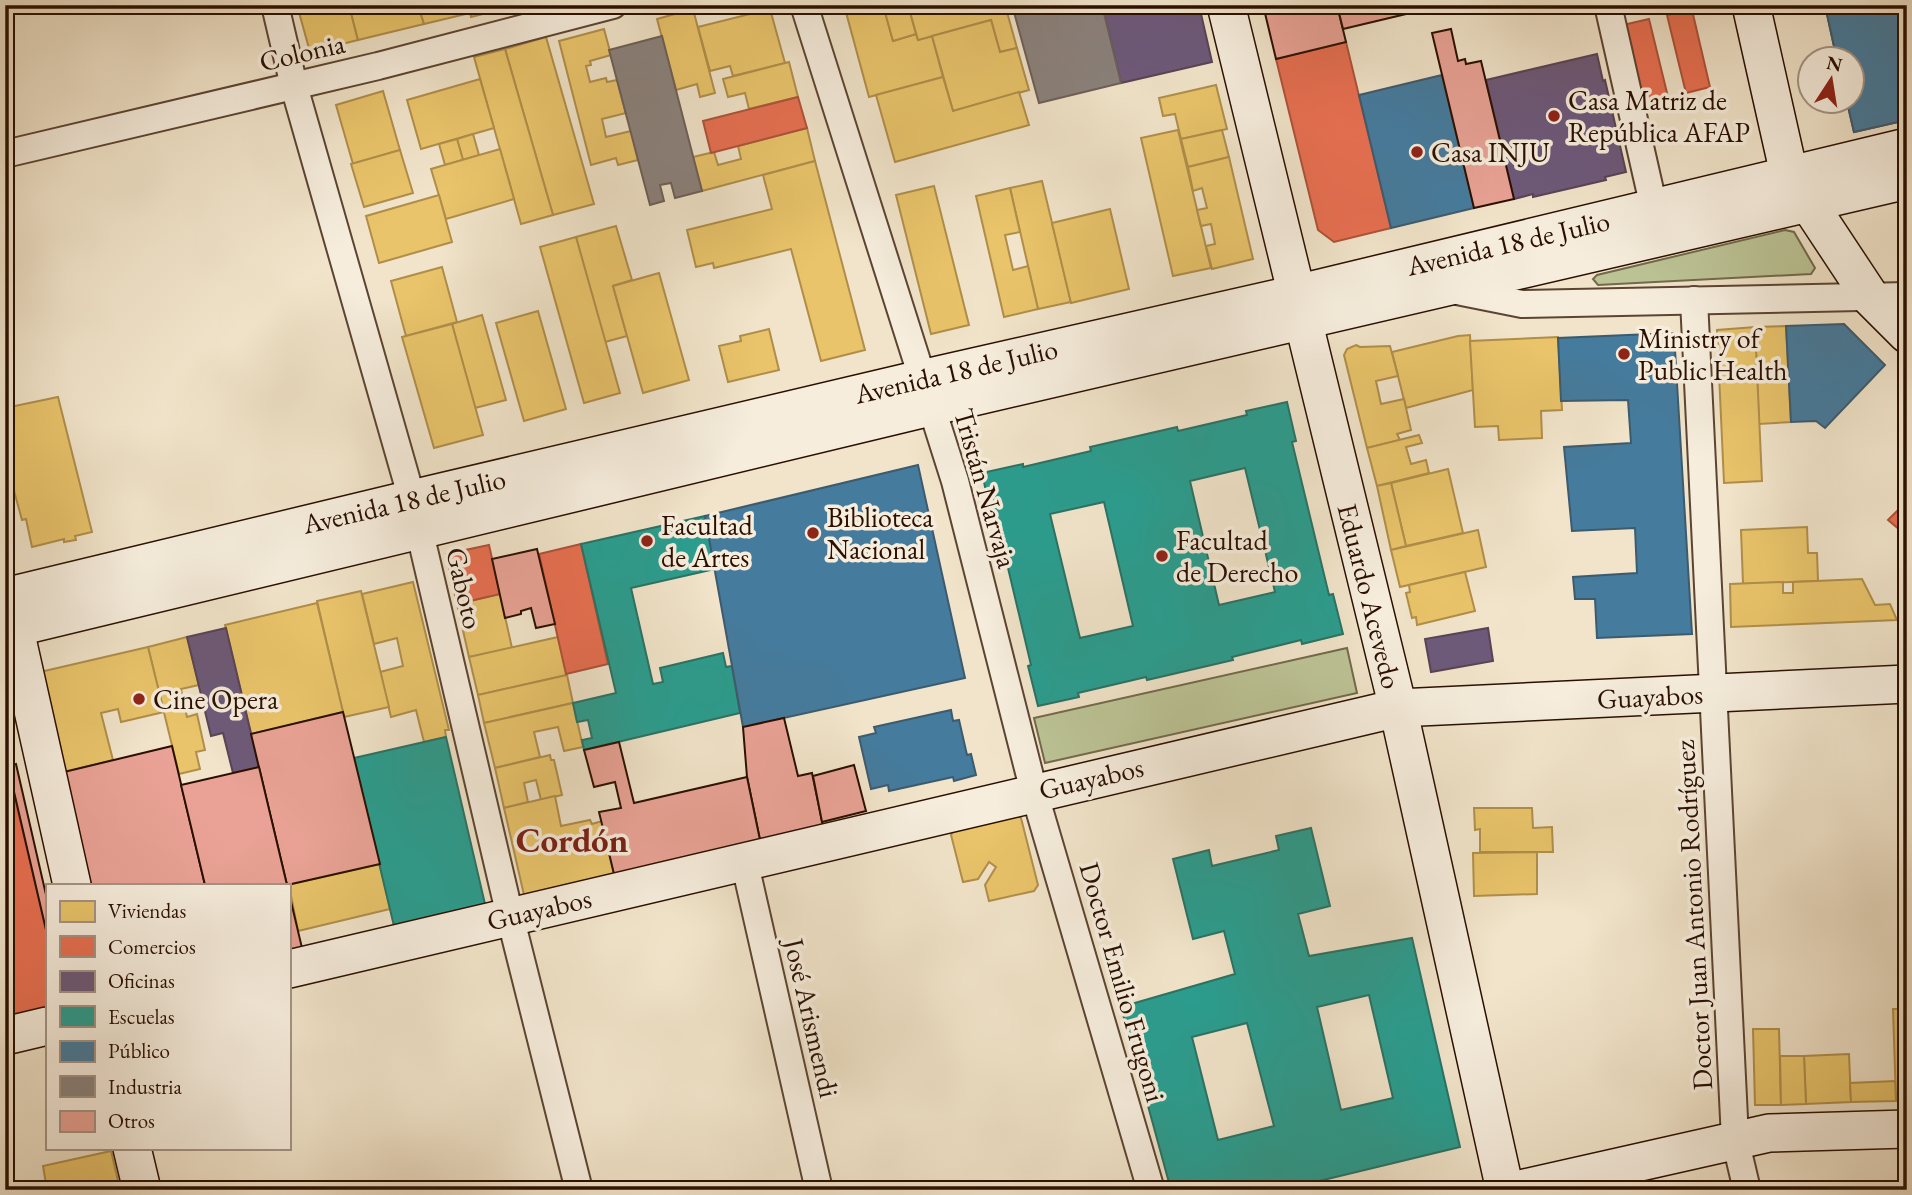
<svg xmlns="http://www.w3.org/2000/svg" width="1912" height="1195" viewBox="0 0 1912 1195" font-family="'EB Garamond',serif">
<rect width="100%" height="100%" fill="#f1e4ca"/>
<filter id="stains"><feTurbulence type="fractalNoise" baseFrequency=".00286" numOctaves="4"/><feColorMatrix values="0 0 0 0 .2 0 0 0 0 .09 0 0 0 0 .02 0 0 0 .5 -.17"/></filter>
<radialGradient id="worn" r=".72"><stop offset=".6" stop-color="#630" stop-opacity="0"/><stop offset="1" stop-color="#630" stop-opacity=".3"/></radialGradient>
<g fill="#bcc496" stroke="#736a4b" stroke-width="2">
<polygon points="1785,230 1794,232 1815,268 1811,274 1598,285 1593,279 1597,275"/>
<polygon points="1347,648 1357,693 1045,763 1034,718"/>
</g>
<g fill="#e9c46a" stroke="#b08e4a" stroke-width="2">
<polygon points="297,5 349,5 358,40 310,52"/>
<polygon points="349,5 418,5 424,24 358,40"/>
<polygon points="418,5 468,5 470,13 424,24"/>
<polygon points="468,5 519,5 471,17"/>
<polygon points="844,5 883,5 893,41 916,34 918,40 932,36 943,77 869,97"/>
<polygon points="883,5 908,5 916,34 893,41"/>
<polygon points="908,5 1005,5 1017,48 1000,52 991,20 918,40"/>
<polygon points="693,9 715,93 700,97 697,84 676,90 657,19"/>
<polygon points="770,9 785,63 733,76 730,66 710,71 698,27"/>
<polygon points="991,20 1000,52 1017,48 1029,90 953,111 932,36"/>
<polygon points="604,29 611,55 590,61 591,65 586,66 590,82 606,78 607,82 617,80 626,113 602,119 606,137 631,131 638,160 618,165 616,158 591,165 559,41"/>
<polygon points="546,37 594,204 553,215 505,49"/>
<polygon points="505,49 553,215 521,224 474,57"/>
<polygon points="789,62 798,97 749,109 745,93 728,97 723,79"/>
<polygon points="943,77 953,111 1019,92 1029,125 895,162 876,95"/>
<polygon points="480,79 494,128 421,149 407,100"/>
<polygon points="1216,85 1227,129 1181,139 1175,114 1163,116 1159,98"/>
<polygon points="383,91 400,150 353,164 336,105"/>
<polygon points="807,128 815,161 702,191 693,157 714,152 718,165 741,159 738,146"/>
<polygon points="1178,130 1211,268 1173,276 1141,138"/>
<polygon points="1222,130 1229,157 1188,167 1181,139"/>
<polygon points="473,134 479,155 463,160 457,139"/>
<polygon points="457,139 463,160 445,165 439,144"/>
<polygon points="500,149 514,199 446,219 431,169"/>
<polygon points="400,150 413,193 364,207 351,164"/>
<polygon points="1229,157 1253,259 1212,269 1206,246 1215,244 1211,224 1201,226 1197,210 1207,208 1202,188 1193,191 1188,167"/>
<polygon points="815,161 865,350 821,361 791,249 714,268 713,263 696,267 687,230 772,209 763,175"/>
<polygon points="1042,181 1071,302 1038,309 1010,188"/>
<polygon points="934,186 969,325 931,334 896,195"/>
<polygon points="1010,188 1020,232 1005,235 1013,270 1028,266 1038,309 1004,317 976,196"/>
<polygon points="439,195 452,242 379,263 366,216"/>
<polygon points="1110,209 1129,289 1071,303 1052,223"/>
<polygon points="616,226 632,280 613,286 627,336 605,342 576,237"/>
<polygon points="576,237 620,393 584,403 540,247"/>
<polygon points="442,267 457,322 406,336 391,281"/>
<polygon points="659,273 689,380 643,393 613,286"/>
<polygon points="538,311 566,409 524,421 496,323"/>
<polygon points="482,315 506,400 475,408 452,324"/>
<polygon points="452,324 483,435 434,448 402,337"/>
<polygon points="1786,326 1791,422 1759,424 1755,327"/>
<polygon points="1755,327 1762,481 1724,483 1717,330"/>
<polygon points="769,329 779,370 728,382 719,346 741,341 740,336"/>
<polygon points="1470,335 1473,390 1406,408 1392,352 1458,336"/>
<polygon points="1558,337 1562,410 1541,411 1542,438 1499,440 1498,426 1475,427 1470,341"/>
<polygon points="1356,345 1360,347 1390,346 1398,376 1376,381 1381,404 1404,399 1411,430 1397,434 1400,440 1367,448 1344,355 1347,349"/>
<polygon points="58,397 92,532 75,536 76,540 64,542 64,539 32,547 26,519 22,520 5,458 5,408"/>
<polygon points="1419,435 1422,443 1406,447 1411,464 1426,460 1429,473 1377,486 1367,448"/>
<polygon points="1448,469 1463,533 1406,546 1391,483"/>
<polygon points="1391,483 1406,546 1391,550 1377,486"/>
<polygon points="1807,527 1808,553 1817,553 1818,581 1743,584 1741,530"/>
<polygon points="1478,530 1486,567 1400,587 1391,550"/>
<polygon points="1465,572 1475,611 1417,625 1416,617 1412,618 1406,593 1410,592 1409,585"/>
<polygon points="1862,579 1875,605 1890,604 1897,620 1731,627 1730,584 1783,582 1783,593 1793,593 1793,582"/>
<polygon points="413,582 449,730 445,730 446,737 424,742 416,710 391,717 380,672 403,666 397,638 374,644 362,594"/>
<polygon points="361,591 389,707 344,717 317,601"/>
<polygon points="500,594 512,648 469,657 457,604"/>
<polygon points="317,603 343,712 251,734 225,625"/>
<polygon points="187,637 199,685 181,689 187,717 197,714 205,750 196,752 200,769 179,774 148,647"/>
<polygon points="558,637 567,675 478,695 469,657"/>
<polygon points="148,647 164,712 121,722 118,709 101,713 113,760 64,772 40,672"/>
<polygon points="567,675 573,703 484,723 478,695"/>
<polygon points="573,703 583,747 564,751 558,727 534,732 540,757 495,768 484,723"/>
<polygon points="550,755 551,760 554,760 562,795 541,800 536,780 524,783 528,802 504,808 495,768"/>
<polygon points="555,796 561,826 590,820 592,824 602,821 614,874 524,895 504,808"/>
<polygon points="1474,808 1532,808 1533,828 1552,827 1553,852 1480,852 1480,829 1475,830"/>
<polygon points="1014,814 1021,818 1038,885 1034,891 989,901 985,885 996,867 989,862 978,879 963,882 951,835 955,828"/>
<polygon points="1537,852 1537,894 1474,896 1473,853"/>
<polygon points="380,864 390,909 298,931 289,885 287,885"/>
<polygon points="1893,1009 1907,1009 1907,1100 1896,1101"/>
<polygon points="1753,1029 1779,1029 1781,1105 1755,1105"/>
<polygon points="1849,1054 1851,1102 1806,1104 1804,1056"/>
<polygon points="1780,1056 1804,1056 1806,1104 1781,1105"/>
<polygon points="1895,1081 1896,1101 1851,1102 1850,1083"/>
<polygon points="111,1151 119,1185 99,1190 47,1190 43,1166"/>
</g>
<g fill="#e76f51" stroke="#ae5239" stroke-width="2">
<polygon points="1692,10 1710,87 1686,93 1667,15"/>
<polygon points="1649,19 1668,97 1641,103 1623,25"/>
<polygon points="1346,42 1391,228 1334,242 1318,230 1276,59"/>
<polygon points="798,97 807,128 711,153 703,121"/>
<polygon points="1907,501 1907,522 1900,530 1888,520"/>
<polygon points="581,544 608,664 566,674 539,554"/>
<polygon points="489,545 500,594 457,604 446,554"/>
<polygon points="5,755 47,934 47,1008 5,1018"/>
</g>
<g fill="#6d597a" stroke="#594355" stroke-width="2">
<polygon points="1102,5 1199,5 1212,62 1121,83"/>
<polygon points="1825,5 1907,5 1907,120 1854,132 1847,102 1853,102 1853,60 1837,60"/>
<polygon points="1597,54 1603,81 1605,80 1626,172 1605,177 1606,180 1533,197 1533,194 1514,199 1486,80"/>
<polygon points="226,628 259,767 233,773 223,733 211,736 187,637"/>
<polygon points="1488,628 1493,661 1431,672 1425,639"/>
</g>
<g fill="#2a9d8f" stroke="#2a7264" stroke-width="2" fill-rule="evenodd">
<path d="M1287 402 1296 441 1292 442 1329 595 1333 594 1343 634 1302 644 1301 640 1232 657 1233 660 1147 680 1146 677 1078 693 1079 697 1038 706 1028 666 1031 665 995 513 991 514 982 473 1023 464V467L1091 451 1090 447 1177 427 1178 431 1247 415 1246 411ZM1245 468 1275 592 1219 605 1190 481ZM1104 502 1133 626 1080 638 1050 514Z"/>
<polygon points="705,516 715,569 631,588 653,684 663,682 660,668 723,653 726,667 732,666 740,713 584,750 582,740 592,738 588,720 577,722 573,703 616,693 581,544"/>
<polygon points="446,737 485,904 394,926 354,758"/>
<path d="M1311 828 1330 906 1298 914 1309 956 1412 938 1460 1147 1282 1190H1171L1121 1007 1235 974 1224 931 1193 939 1173 859 1209 850 1212 866 1279 850 1276 836ZM1369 995 1393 1098 1341 1110 1317 1007ZM1247 1023 1274 1126 1218 1140 1192 1037Z"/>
</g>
<g fill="#457b9d" stroke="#3d5b6e" stroke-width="2">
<polygon points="1825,5 1907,5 1907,120 1854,132 1847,102 1853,102 1853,60 1837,60"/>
<polygon points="1442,75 1474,208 1391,228 1359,95"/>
<polygon points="1844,324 1885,365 1825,428 1816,421 1791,422 1786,326"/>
<polygon points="1674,333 1692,634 1597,638 1595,599 1575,599 1573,577 1637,573 1635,528 1572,531 1564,447 1631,443 1628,400 1561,401 1558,338"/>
<polygon points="918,465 965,678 743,727 705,516"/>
<polygon points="951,710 953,721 959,720 967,755 971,754 976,775 954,781 953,777 889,791 888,785 871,789 859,737 876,733 874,727"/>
</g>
<g fill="#8a817c" stroke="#6d5f57" stroke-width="2">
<polygon points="1012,5 1102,5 1121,83 1039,103"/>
<polygon points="662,36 702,191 675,198 671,183 660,185 664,201 650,205 609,50"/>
</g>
<g fill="#e9a295" stroke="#2a0f00" stroke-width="2">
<polygon points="1263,5 1337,5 1346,42 1276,59"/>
<polygon points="1337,5 1444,5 1343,29"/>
<polygon points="1451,29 1458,61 1465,59 1466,64 1481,61 1514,199 1474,208 1432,33"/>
<polygon points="537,549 555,624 536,628 531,608 521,611 521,614 505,618 492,559"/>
<polygon points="343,712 380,864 287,885 251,734"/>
<polygon points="784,718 798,776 812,773 823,826 760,840 747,777 743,727"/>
<polygon points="619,742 634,803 747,777 760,840 614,874 599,812 621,808 615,782 594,787 584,750"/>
<polygon points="172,746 205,885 91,885 64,772"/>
<polygon points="16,764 47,899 47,934 8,766"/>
<polygon points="854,765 866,811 822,822 813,776"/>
<polygon points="259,767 287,885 205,885 181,785"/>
<polygon points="289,893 302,948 289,951"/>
</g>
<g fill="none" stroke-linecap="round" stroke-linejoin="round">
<g stroke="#5c4432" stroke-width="30">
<g id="street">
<polyline points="275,5 294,86 412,499 510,916 579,1190"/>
<polyline points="804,5 955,481 1034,792 1151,1190"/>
<polyline points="1608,5 1654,208"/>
<polyline points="5,154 378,66 613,5"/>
<polyline points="1452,290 1522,304 1907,296"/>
<polyline points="1694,300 1735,1139 1747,1190"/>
<polyline points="744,860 819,1190"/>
</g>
</g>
<g stroke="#2a0f00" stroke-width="40">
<g id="secondary">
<polyline points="1226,5 1398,708 1505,1190"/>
<polyline points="1751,5 1789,174 1871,298 1907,334"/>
<polyline points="5,597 412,499 921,379 1296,294 1907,147"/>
<polyline points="9,603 72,885"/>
<polyline points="5,630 930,407 1907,180"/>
<polyline points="289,969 1398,708 1907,684"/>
<polyline points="5,1036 47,1026"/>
<polyline points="132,1148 142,1190"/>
<polyline points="1516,1190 1769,1133 1907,1129"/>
</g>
</g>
<use href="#street" stroke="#f6eddd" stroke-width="26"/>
<use href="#secondary" stroke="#f6eddd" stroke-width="37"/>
</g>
<g fill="#8f2418" stroke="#f6eddd" stroke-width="2.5">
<circle cx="1554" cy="116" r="7"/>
<circle cx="1417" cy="152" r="7"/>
<circle cx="1624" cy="354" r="7"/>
<circle cx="813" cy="533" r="7"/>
<circle cx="647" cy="541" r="7"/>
<circle cx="1162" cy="556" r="7"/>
<circle cx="139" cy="699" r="7"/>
</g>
<g text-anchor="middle" stroke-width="7" stroke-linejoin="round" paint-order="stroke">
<g font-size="28" fill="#2a0f00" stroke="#f6eddd">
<text transform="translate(302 52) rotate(-13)" y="10">Colonia</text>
<text transform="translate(1508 243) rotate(-13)" y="10">Avenida 18 de Julio</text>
<text transform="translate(956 371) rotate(-13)" y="10">Avenida 18 de Julio</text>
<text transform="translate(986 488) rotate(74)" y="10">Tristán Narvaja</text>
<text transform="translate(404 501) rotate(-13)" y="10">Avenida 18 de Julio</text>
<text transform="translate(465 588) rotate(77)" y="10">Gaboto</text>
<text transform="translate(1370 596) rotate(76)" y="10">Eduardo Acevedo</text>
<text transform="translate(1650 696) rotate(-3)" y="10">Guayabos</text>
<text transform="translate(1091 778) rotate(-13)" y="10">Guayabos</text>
<text transform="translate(539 909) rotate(-13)" y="10">Guayabos</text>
<text transform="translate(1693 915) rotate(-93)" y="10">Doctor Juan Antonio Rodríguez</text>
<text transform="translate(1123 982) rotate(74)" y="10">Doctor Emilio Frugoni</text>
<text transform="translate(812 1018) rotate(77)" y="10">José Arismendi</text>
</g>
<g font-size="28" fill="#2a0f00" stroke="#f6eddd" text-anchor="start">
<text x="1568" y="110">Casa Matriz de<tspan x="1568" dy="32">República AFAP</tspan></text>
<text x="1431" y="162">Casa INJU</text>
<text x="1638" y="348">Ministry of<tspan x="1638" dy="32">Public Health</tspan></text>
<text x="827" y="527">Biblioteca<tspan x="827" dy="32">Nacional</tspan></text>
<text x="661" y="535">Facultad<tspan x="661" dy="32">de Artes</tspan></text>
<text x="1176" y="550">Facultad<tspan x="1176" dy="32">de Derecho</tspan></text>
<text x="153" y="709">Cine Opera</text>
</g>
<g font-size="35" font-weight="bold" fill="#7a1f14" stroke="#f6eddd">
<text x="572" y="852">Cordón</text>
</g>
</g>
<rect width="1912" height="1195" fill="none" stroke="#f1e4ca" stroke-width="28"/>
<rect x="7" y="7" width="1898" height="1181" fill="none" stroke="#2a0f00" stroke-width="3.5"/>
<rect x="14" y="14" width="1884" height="1167" fill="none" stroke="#2a0f00" stroke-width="2"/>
<rect x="46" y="884" width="245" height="266" fill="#f6eddd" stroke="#a49485" stroke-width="2"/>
<rect x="60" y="901" width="35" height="21" fill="#e9c46a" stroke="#a49485" stroke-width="2"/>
<text x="108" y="918" font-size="21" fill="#2a0f00">Viviendas</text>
<rect x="60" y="936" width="35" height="21" fill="#e76f51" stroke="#a49485" stroke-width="2"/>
<text x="108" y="954" font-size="21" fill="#2a0f00">Comercios</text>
<rect x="60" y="971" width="35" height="21" fill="#6d597a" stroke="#a49485" stroke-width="2"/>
<text x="108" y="988" font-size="21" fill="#2a0f00">Oficinas</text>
<rect x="60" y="1006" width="35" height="21" fill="#2a9d8f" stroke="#a49485" stroke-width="2"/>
<text x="108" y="1024" font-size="21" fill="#2a0f00">Escuelas</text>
<rect x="60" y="1041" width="35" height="21" fill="#457b9d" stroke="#a49485" stroke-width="2"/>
<text x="108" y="1058" font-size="21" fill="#2a0f00">Público</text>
<rect x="60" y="1076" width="35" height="21" fill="#8a817c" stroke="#a49485" stroke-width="2"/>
<text x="108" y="1094" font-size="21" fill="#2a0f00">Industria</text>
<rect x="60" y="1111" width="35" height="21" fill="#e9a295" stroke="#a49485" stroke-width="2"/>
<text x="108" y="1128" font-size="21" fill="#2a0f00">Otros</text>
<g transform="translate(1831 80) rotate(12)"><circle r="33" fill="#f6eddd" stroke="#a49485" stroke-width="2"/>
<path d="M0-5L12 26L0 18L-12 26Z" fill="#8f2418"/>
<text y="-10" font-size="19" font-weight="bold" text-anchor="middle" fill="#2a0f00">N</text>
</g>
<rect width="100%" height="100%" filter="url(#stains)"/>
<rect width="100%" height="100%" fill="url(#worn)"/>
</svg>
